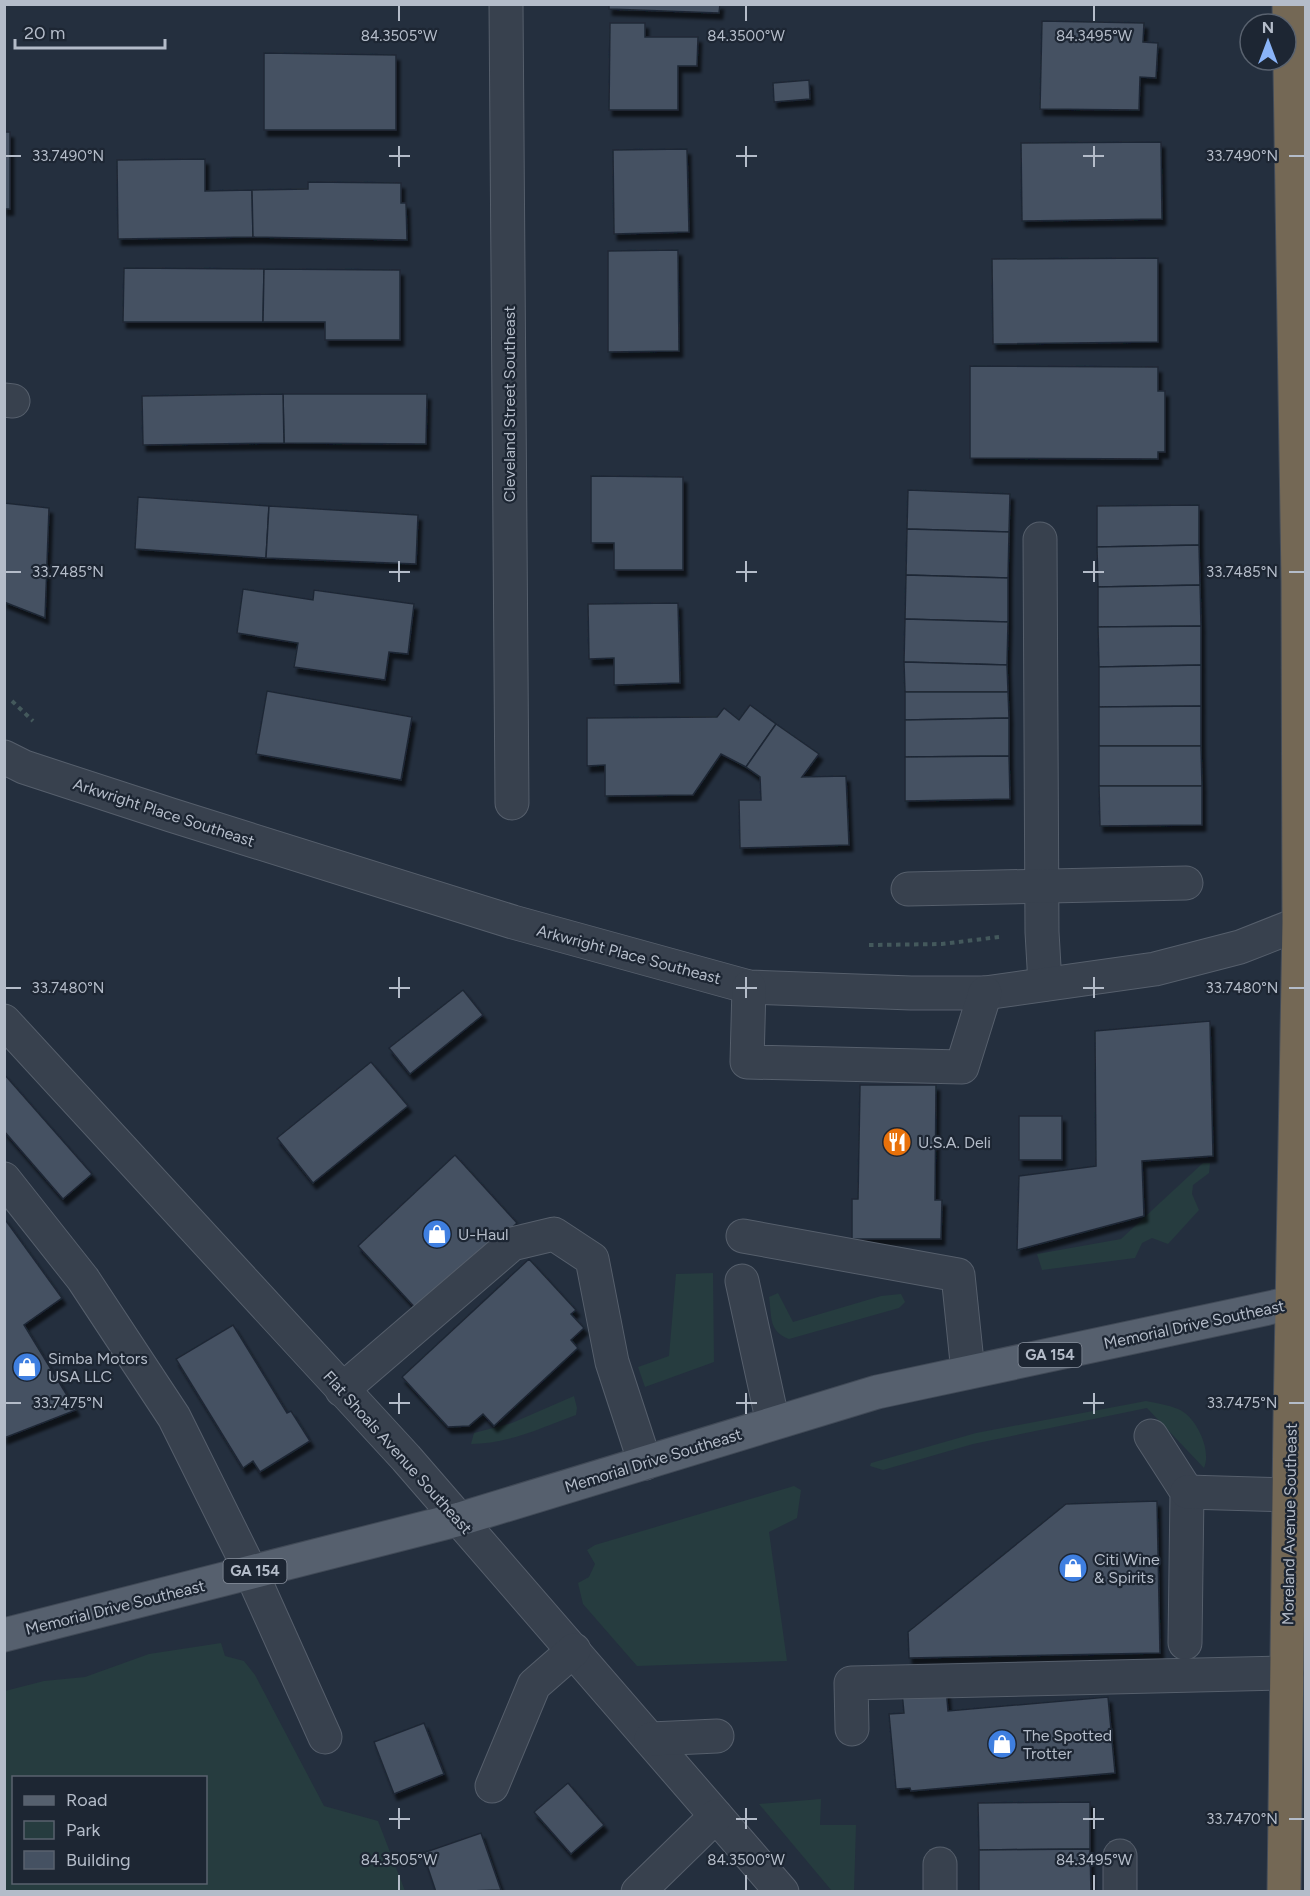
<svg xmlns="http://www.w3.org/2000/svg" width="1310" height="1896" viewBox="0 0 1310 1896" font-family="Figtree,sans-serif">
<defs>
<filter id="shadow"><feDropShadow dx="3.5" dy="6" stdDeviation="1.5" flood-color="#0009"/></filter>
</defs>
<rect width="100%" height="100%" fill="#242f3e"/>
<g fill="#263c3f" fill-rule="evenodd">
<polygon points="1203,1163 1210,1163 1209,1173 1193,1185 1192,1194 1199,1210 1168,1244 1152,1238 1142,1243 1135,1258 1042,1270 1037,1254 1121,1239"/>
<polygon points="713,1273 714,1362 645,1387 638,1367 669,1356 676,1274"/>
<path d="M778 1293 793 1322 881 1296 901 1294 905 1302 899 1308 789 1339C768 1331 772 1316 769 1297Z"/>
<path d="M574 1396 577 1408 576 1415C541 1428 508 1444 471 1444L474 1433 512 1423Z"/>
<path d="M1146 1401C1156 1403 1168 1405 1178 1409 1196 1416 1212 1450 1204 1468L1147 1408 973 1444 883 1470 870 1466 871 1463 976 1433Z"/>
<polygon points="794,1486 801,1490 797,1518 769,1532 787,1661 637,1666 583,1604 578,1583 589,1577 595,1564 587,1550 595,1545"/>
<path d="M221 1643 225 1656 244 1661 255 1675 324 1806 378 1821 405 1891H5V1691L44 1681 85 1677 149 1654ZM14 1778H206V1882H14Z"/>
<polygon points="821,1799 820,1825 856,1825 854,1891 832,1891 759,1804"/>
</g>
<g fill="#455162" stroke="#1f2835" stroke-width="1.5" filter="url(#shadow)">
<polygon points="609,4 720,4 719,13 609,9"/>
<polygon points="1042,21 1144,23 1143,42 1158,43 1156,78 1140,77 1139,110 1040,109"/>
<polygon points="610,23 645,23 645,37 698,37 697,66 678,66 678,110 609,110"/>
<polygon points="264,53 396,55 396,130 264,130"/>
<polygon points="809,80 810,99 774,102 773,83"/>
<rect x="4" y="132" width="6" height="77"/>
<polygon points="1161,142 1162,219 1022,221 1021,143"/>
<polygon points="687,149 689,232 614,234 613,150"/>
<polygon points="205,159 205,191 252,190 253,237 118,239 117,160"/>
<polygon points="308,182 401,183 401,203 406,203 407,240 253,237 252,190 308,189"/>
<polygon points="678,250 679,351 608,352 608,251"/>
<polygon points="1158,258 1158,342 993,344 992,259"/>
<polygon points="124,268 264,269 263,322 123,322"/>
<polygon points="264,269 400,270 400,340 325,340 325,322 263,322"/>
<polygon points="970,366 1158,367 1158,391 1165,391 1165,452 1158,452 1158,459 970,458"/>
<polygon points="283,394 427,394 426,444 284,443"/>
<polygon points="283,394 284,443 143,445 142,396"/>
<polygon points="591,476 683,477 683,570 614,570 614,543 591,543"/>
<polygon points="908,490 1010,494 1009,532 907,529"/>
<polygon points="138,497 269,506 266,558 135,549"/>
<polygon points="4,503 49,508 45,618 4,602"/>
<polygon points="1199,505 1199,545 1097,547 1097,506"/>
<polygon points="269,506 418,515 416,564 266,558"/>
<polygon points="907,529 1009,532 1008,578 906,575"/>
<polygon points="1199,545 1200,585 1098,587 1097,547"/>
<polygon points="906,575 1008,578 1008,622 905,619"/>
<polygon points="1200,585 1201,626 1098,627 1098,587"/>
<polygon points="243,589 313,600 314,590 414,604 408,654 389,652 385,680 294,667 298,643 237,633"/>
<polygon points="678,603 680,683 614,685 614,658 589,659 588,604"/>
<polygon points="905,619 1008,622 1007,665 904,662"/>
<polygon points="1201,626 1201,665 1099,667 1098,627"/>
<polygon points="904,662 1007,665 1008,692 905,692"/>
<polygon points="1201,665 1201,706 1099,707 1099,667"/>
<polygon points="267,691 412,717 401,780 256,754"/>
<polygon points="905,692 1008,692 1009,718 905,720"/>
<polygon points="750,705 776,724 746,767 721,754 693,795 605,796 605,765 587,766 587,718 717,717 724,708 739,720"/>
<polygon points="1201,706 1201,746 1099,746 1099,707"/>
<polygon points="1009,718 1009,756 905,757 905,720"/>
<polygon points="776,724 819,754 802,777 846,776 849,845 740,848 739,800 761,800 760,777 746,767"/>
<polygon points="1099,746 1201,746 1202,786 1099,786"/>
<polygon points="1009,756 1010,799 905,801 905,757"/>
<polygon points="1099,786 1202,786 1202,825 1100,826"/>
<polygon points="463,990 483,1015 410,1074 389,1048"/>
<polygon points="1210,1021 1213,1156 1142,1161 1144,1216 1017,1250 1019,1176 1096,1166 1095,1031"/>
<polygon points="371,1062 408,1106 313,1183 277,1138"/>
<polygon points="4,1074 92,1174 63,1199 4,1131"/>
<polygon points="860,1085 936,1085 935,1200 942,1200 941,1239 852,1239 852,1199 858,1199"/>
<rect x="1019" y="1116" width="43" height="44"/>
<polygon points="455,1155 517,1223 420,1313 358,1246"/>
<polygon points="4,1218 62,1298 24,1325 76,1410 4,1438"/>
<polygon points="529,1259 576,1310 571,1314 584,1328 571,1340 578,1348 494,1426 483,1414 469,1426 448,1427 402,1377"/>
<polygon points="233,1325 287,1413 291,1411 310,1441 260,1472 253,1461 243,1468 176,1359"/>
<polygon points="1157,1501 1160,1653 909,1658 908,1632 1066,1504"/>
<polygon points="946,1688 948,1711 1108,1697 1115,1773 911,1791 910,1788 896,1789 889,1714 904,1713 902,1692"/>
<polygon points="424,1723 444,1774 394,1794 374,1742"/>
<polygon points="568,1783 604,1825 571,1854 534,1812"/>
<polygon points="1090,1802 1090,1849 979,1850 978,1803"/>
<polygon points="481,1833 501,1890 436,1892 423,1853"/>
<polygon points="1090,1849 1091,1892 979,1892 979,1850"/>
</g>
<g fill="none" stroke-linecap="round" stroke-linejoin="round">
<g stroke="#565f6c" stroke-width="35">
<g id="minor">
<polyline points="506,4 512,803"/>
<polyline points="4,400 13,401"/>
<polyline points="1040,539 1042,932 1045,984"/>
<polyline points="4,757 24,767 171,815 513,922 749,987 911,993 985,993 1155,969 1240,947 1306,921"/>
<polyline points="908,889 1186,883"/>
<polyline points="749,987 747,1062 962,1067 985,993"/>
<polyline points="4,1021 406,1458 782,1892"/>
<polyline points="4,1179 83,1279 174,1417 251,1572 325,1737"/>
<polyline points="743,1236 958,1275 968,1372"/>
<polyline points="742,1281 773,1423"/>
<polyline points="342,1390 512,1244 554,1234 592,1259 612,1362 645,1463"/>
<polyline points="1151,1436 1187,1492 1185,1643"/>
<polyline points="1187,1492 1290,1495"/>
<polyline points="852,1729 851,1683 1287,1673"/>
<polyline points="651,1739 717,1736"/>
<polyline points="492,1786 534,1685 574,1650"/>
<polyline points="1120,1856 1120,1892"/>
<polyline points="638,1892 716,1816"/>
<polyline points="940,1892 940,1864"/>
</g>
</g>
<g stroke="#414a57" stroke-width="35">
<polyline id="major" points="4,1635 460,1519 877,1392 1292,1303 1306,1303"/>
</g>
<g stroke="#434c59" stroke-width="35">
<polyline id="highway" points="1284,1892 1290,1420 1299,923 1298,582 1289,4"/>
</g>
<g stroke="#44595c" stroke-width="4" stroke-dasharray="4.5 4.5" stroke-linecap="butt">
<polyline points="12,701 33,721"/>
<polyline points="869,945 942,944 999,937"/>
</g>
<use href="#minor" stroke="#38414e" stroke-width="33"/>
<use href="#major" stroke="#56606e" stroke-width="33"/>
<use href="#highway" stroke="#746855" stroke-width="33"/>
</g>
<path fill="none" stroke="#b4bcc9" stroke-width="2" d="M399 6V21M746 6V21M1094 6V21M399 146V167M746 146V167M1094 146V167M6 156H21M389 156H410M736 156H757M1083 156H1104M1289 156H1304M399 561V582M746 561V582M1094 561V582M6 572H21M389 572H410M736 572H757M1083 572H1104M1289 572H1304M399 977V998M746 977V998M1094 977V998M6 988H21M389 988H410M736 988H757M1083 988H1104M1289 988H1304M399 1393V1414M746 1393V1414M1094 1393V1414M6 1403H21M389 1403H410M736 1403H757M1083 1403H1104M1289 1403H1304M399 1808V1829M746 1808V1829M1094 1808V1829M389 1819H410M736 1819H757M1083 1819H1104M1289 1819H1304M399 1875V1890M746 1875V1890M1094 1875V1890"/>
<defs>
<g id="restaurant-disc" transform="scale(1.5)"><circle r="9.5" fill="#e8710a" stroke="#1d2633"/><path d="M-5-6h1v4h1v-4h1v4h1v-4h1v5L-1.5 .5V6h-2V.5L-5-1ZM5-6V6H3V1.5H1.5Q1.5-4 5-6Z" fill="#fff"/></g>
<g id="shop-disc" transform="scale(1.5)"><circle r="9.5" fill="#3f7fe0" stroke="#1d2633"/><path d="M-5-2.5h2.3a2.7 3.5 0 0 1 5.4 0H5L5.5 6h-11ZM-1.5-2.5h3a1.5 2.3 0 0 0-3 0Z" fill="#fff"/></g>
</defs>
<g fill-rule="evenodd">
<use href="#restaurant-disc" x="897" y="1142"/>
<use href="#shop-disc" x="437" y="1234"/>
<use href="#shop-disc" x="27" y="1367"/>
<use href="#shop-disc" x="1073" y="1568"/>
<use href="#shop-disc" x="1002" y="1744"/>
</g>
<g text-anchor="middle" stroke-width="4.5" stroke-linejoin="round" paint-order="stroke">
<g fill="#1d2633" stroke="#878f9c" stroke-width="1.5">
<rect x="1018.5" y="1343" width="63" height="24" rx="4.5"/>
<rect x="223.5" y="1559" width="63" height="24" rx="4.5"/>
</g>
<g font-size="15" font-weight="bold" fill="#b4bcc9">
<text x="1050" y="1360">GA 154</text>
<text x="255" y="1576">GA 154</text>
</g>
<g font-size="16" fill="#b4bcc9" stroke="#1d2633">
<text transform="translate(509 404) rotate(-90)" y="6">Cleveland Street Southeast</text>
<text transform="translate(164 812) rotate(18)" y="6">Arkwright Place Southeast</text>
<text transform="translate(629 954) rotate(15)" y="6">Arkwright Place Southeast</text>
<text transform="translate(1194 1324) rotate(-12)" y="6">Memorial Drive Southeast</text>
<text transform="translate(398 1452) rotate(48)" y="6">Flat Shoals Avenue Southeast</text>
<text transform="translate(653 1460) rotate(-17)" y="6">Memorial Drive Southeast</text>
<text transform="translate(1289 1524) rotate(-89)" y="6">Moreland Avenue Southeast</text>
<text transform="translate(115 1607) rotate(-14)" y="6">Memorial Drive Southeast</text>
</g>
<g font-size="16" fill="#b4bcc9" stroke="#1d2633" text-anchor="start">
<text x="918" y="1148">U.S.A. Deli</text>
<text x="458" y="1240">U-Haul</text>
<text x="48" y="1364">Simba Motors<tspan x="48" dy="18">USA LLC</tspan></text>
<text x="1094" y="1565">Citi Wine<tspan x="1094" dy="18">&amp; Spirits</tspan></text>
<text x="1023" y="1741">The Spotted<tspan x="1023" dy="18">Trotter</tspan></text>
</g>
</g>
<g font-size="15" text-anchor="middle" fill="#b4bcc9" stroke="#1d2633" stroke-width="4.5" stroke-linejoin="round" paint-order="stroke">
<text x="399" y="41">84.3505°W</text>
<text x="746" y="41">84.3500°W</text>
<text x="1094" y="41">84.3495°W</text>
<text x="68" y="161">33.7490°N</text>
<text x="1242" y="161">33.7490°N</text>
<text x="68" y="577">33.7485°N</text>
<text x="1242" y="577">33.7485°N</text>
<text x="68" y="993">33.7480°N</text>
<text x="1242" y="993">33.7480°N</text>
<text x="68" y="1408">33.7475°N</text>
<text x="1242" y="1408">33.7475°N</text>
<text x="1242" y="1824">33.7470°N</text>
<text x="399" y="1865">84.3505°W</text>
<text x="746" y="1865">84.3500°W</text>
<text x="1094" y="1865">84.3495°W</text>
</g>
<rect width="1310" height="1896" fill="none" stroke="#b4bcc9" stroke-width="12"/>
<rect x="12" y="1776" width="195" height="108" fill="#1d2633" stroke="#59626f" stroke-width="1.5"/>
<rect x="24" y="1796" width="30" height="9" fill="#56606e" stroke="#59626f" stroke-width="1.5"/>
<text x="66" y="1806" font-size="18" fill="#b4bcc9">Road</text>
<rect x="24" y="1821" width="30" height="18" fill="#263c3f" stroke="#59626f" stroke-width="1.5"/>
<text x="66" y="1836" font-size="18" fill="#b4bcc9">Park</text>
<rect x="24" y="1851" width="30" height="18" fill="#455162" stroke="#59626f" stroke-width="1.5"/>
<text x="66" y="1866" font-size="18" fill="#b4bcc9">Building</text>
<g transform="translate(1268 42)"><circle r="28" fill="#1d2633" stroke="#59626f" stroke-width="1.5"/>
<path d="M0-4.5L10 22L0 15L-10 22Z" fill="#8ab4f8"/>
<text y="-9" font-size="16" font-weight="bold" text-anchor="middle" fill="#b4bcc9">N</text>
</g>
<path d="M15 39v9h150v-9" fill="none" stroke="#b4bcc9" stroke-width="3"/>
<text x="24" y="39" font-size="18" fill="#b4bcc9" stroke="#1d2633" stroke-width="4.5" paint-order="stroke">20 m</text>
</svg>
